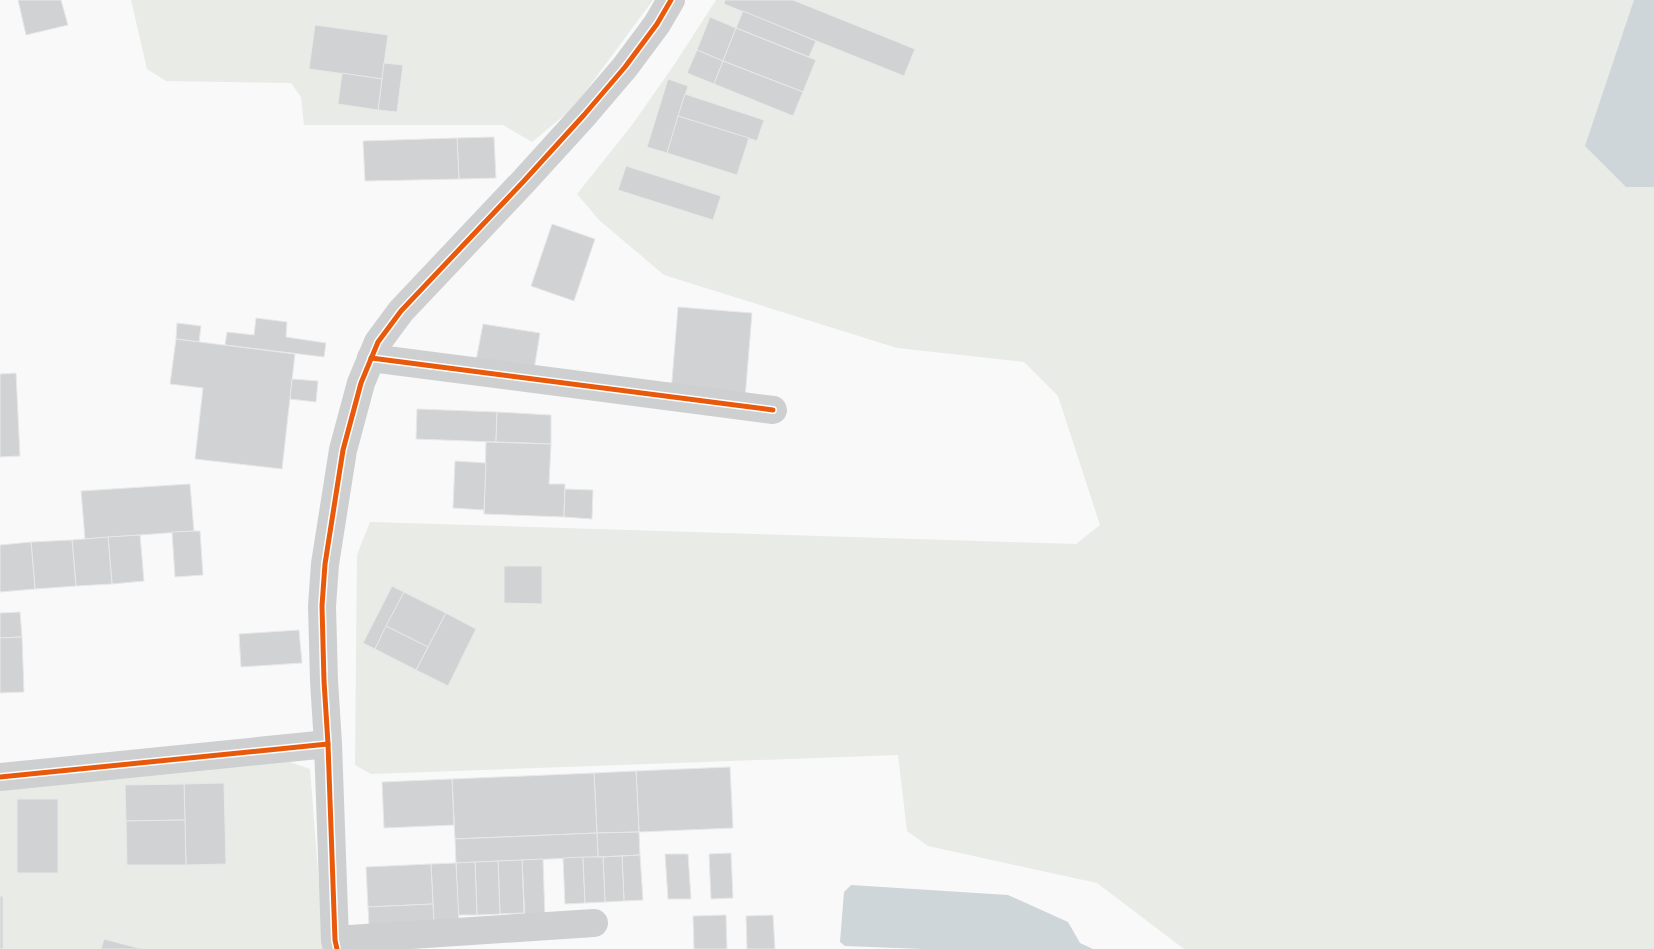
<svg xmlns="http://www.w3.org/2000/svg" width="1654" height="949" viewBox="0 0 1654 949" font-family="'Varela Round',sans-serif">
<rect width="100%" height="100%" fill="#f9f9f9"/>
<g fill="#e8ebe6">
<polygon points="131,0 653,0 574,107 532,142 503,125 304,125 301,97 291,83 166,81 147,69"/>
<polygon points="716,0 1654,0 1654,949 1184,949 1097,883 928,846 907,831 898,755 371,774 355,765 357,555 370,522 1076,544 1100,525 1058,396 1024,362 897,348 664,275 599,220 577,194 632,125 674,65"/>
<polygon points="287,761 310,769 323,935 326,949 0,949 0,787"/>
</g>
<g fill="#ced6d9">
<polygon points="1634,0 1654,0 1654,187 1626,187 1585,146"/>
<polygon points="851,885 1008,895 1068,922 1080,943 1093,949 923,949 845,946 840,942 844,892"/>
</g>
<g fill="#d0d2d3" stroke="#e8e8e8">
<polygon points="18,0 61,0 68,25 26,35"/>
<polygon points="725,0 793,0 915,49 904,76 724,4"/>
<polygon points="743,11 816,41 809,57 736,28"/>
<polygon points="710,17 736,28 723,61 697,50"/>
<polygon points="315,25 388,35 382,79 309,69"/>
<polygon points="736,28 816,60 803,92 723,61"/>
<polygon points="697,50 723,61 714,84 687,73"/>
<polygon points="723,61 803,92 793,116 714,84"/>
<polygon points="384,63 403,65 397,112 378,110"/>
<polygon points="342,73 382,79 378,110 338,104"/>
<polygon points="668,79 688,86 667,153 647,147"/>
<polygon points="685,94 764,120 757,141 678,116"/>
<polygon points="678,116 749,138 737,175 667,153"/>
<polygon points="494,137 496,178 459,179 457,138"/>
<polygon points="457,138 459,179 365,181 363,141"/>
<polygon points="626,166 721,196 713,220 618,190"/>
<polygon points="552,224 595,239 574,301 531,286"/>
<polygon points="678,307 752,313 745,399 671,393"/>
<polygon points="256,318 287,322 286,337 326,343 324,357 225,345 227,332 254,335"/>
<polygon points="177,323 201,326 199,342 176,339"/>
<polygon points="483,324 540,333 533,376 475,366"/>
<polygon points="176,339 295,354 282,469 195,459 203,388 170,384"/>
<polygon points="16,373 20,456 0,457 0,374"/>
<polygon points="292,379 318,381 316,402 290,399"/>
<polygon points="417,409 497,412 496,442 416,439"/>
<polygon points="497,412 551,415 551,444 496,442"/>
<polygon points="486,442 551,444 549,484 565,484 564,517 484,514"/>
<polygon points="455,461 486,463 484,510 453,508"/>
<polygon points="190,484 194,531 85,539 81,491"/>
<polygon points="565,489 593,490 592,519 564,517"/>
<polygon points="194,531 200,531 203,575 175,577 172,532"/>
<polygon points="140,535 144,581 112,584 108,537"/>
<polygon points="108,537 112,584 76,586 72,540"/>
<polygon points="72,540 76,586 35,589 31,542"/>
<polygon points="31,542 35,589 0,592 0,545"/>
<polygon points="504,566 542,566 542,604 504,603"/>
<polygon points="392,586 404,592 375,649 363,643"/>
<polygon points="404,592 446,613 428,647 386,626"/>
<polygon points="20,612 22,637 0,638 0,613"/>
<polygon points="446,613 476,629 448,686 416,670"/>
<polygon points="386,626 428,647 416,670 375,649"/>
<polygon points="299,630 302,663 241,667 239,634"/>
<polygon points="22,637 24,692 0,693 0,638"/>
<polygon points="730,767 733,828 639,832 636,771"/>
<polygon points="636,771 639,832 597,833 594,773"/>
<polygon points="594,773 597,833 455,839 452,779"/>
<polygon points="452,779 454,825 384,828 382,782"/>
<polygon points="224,783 226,864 186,865 184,784"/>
<polygon points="184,784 185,820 126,821 125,785"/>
<rect x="17" y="799" width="41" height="74"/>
<polygon points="185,820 186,865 127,865 126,821"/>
<polygon points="639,832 640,855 598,857 597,833"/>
<polygon points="597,833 598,857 456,863 455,839"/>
<polygon points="731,853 733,898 711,899 709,854"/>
<polygon points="665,854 688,854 691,899 668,899"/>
<polygon points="640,855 643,900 624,901 622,856"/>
<polygon points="622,856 624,901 605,902 603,857"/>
<polygon points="583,857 585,903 565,904 563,858"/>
<polygon points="583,857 603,857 605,902 585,903"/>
<polygon points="543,859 545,918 525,919 522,860"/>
<polygon points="522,860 524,913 500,914 498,861"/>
<polygon points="498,861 500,914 477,915 475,862"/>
<polygon points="475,862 477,915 458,915 456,863"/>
<polygon points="456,863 459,922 434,924 431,864"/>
<polygon points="431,864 433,904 368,907 366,867"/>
<rect x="0" y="896" width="3" height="53"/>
<polygon points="433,904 434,924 369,926 368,907"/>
<polygon points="726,915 727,949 694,949 693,916"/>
<polygon points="773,915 775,949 747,949 746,916"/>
<polygon points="104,939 142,949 101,949"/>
</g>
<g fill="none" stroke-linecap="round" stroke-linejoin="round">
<g stroke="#cecfd0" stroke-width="28">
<polyline points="371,358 773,410"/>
<polyline points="0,777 328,744"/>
<polyline points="335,940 594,923"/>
<polyline points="337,949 335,940 328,744 324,681 322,606 325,564 343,450 361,383 378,342 401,311 523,182 584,115 625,67 657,24 671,0"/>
</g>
<g stroke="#fff" stroke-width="8">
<g id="cycleway">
<polyline points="371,358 773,410"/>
<polyline points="0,777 328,744"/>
<polyline points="337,949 335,940 328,744 324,681 322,606 325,564 343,450 361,383 378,342 401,311 523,182 584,115 625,67 657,24 671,0"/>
</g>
</g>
<use href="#cycleway" stroke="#e8590c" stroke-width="5"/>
</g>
</svg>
